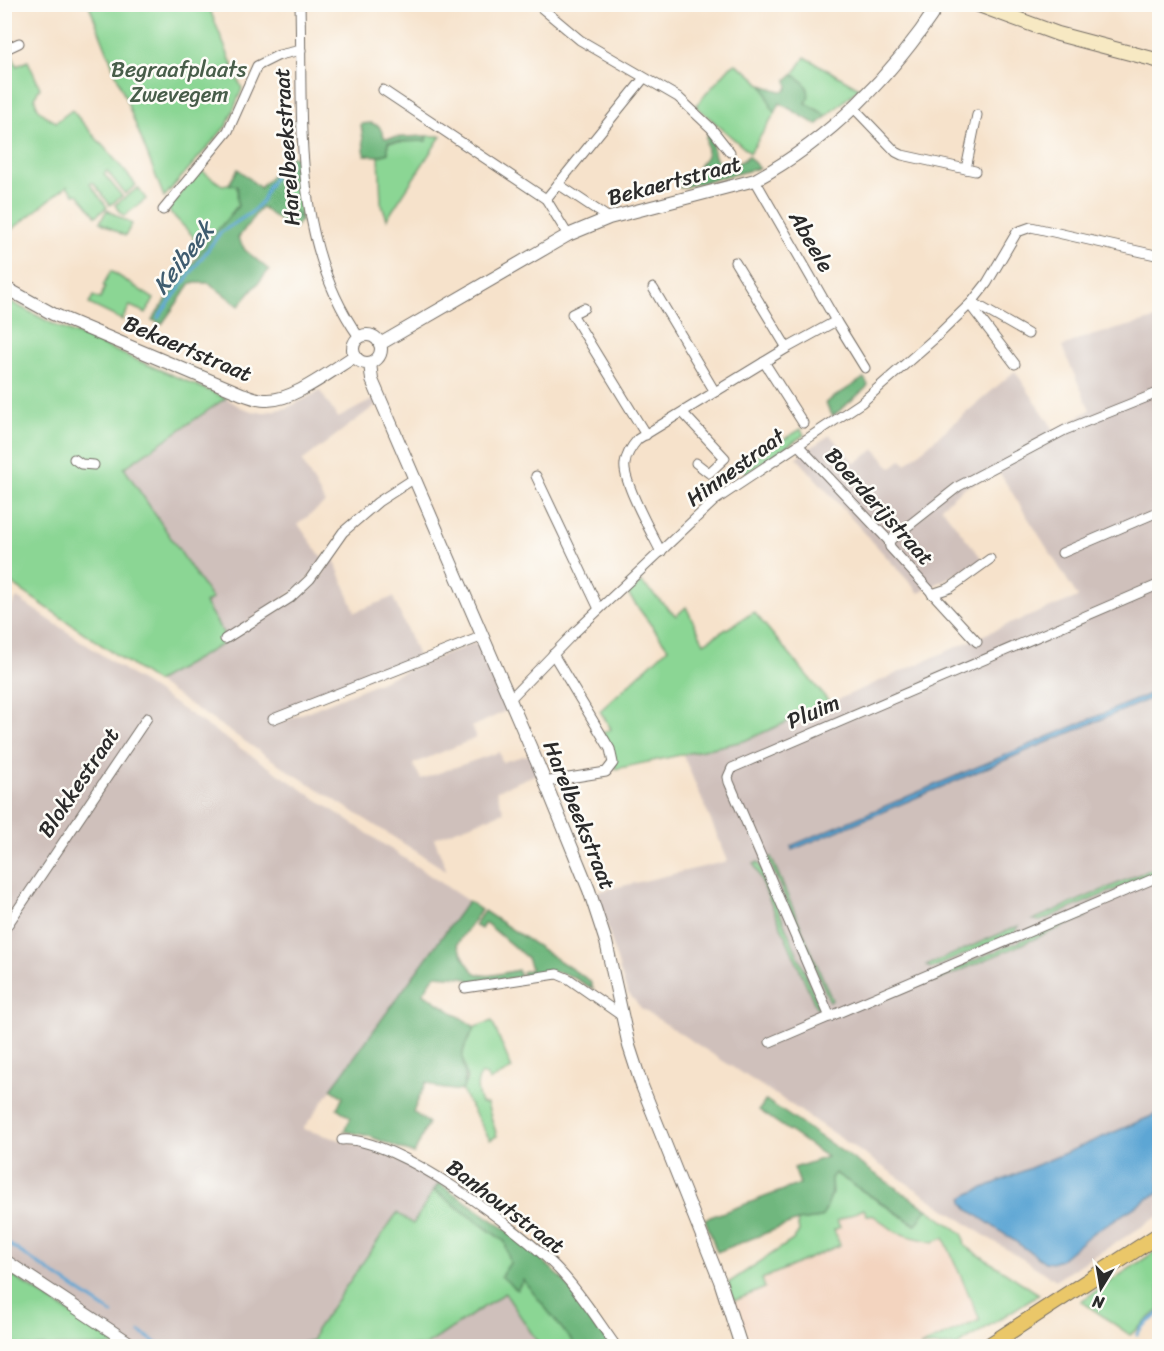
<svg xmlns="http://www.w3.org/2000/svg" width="1164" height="1351" viewBox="0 0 1164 1351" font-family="Sriracha,sans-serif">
<rect width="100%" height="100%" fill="#fdfcf7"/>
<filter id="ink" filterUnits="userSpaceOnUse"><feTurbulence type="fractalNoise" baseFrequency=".0167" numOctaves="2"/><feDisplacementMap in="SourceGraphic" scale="12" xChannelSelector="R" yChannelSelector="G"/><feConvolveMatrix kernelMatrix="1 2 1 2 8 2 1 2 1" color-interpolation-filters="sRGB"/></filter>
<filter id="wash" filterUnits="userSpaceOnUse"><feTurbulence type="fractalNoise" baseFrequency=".008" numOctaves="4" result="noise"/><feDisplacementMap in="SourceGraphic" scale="24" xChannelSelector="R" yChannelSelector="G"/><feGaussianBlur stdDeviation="1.35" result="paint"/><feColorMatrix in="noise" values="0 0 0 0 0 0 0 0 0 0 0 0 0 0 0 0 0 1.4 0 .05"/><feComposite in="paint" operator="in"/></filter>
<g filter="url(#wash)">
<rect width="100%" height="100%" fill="#f6e2cb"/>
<polygon fill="#f3d4bf" points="864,1209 896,1232 933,1242 943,1238 980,1320 920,1346 754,1346 734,1302 765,1288 761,1279 840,1245 833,1230 837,1221"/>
<g fill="#cfc0bb">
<polygon points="1159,318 1159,1216 1056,1280 979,1232 790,1104 642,1009 628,993 624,984 597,892 728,861 683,755 744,741 1004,626 1078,597 999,472 962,489 941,507 983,560 919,593 796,457 830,435 855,463 875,449 891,468 902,459 906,464 1015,371 1055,431 1090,410 1062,347 1079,339"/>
<polygon points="320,391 338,418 374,399 376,405 302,461 325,503 298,524 323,559 304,584 225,637 205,603 212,599 124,468 226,398 240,407 255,412 266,412 287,408"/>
<polygon points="333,557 355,612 393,597 418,656 271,717 275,725 476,642 484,649 510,709 472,727 476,738 413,764 421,779 499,752 502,762 531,754 539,773 496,791 504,812 434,838 447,871 289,771 156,682 297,599 321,577"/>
<polygon points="17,598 468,901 303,1129 360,1146 406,1163 439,1183 612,1346 5,1346 4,616"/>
</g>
<g fill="#8bd694" stroke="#5b8060" stroke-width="1.5">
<polygon points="89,5 208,5 242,89 227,125 164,197"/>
<path d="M12 55 17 66 28 61 40 88C27 104 43 115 56 122L72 110C93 136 116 159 136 185L125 194 107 171 104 174 122 196 110 205 93 182 90 184 107 207 96 216 78 194 75 195 67 186 5 235 4 56Z"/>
<polygon points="805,57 859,88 827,116 806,103 808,89 800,79 793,75"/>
<path d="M736 64C749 72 765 85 770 99 772 106 769 108 775 113L750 153 697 107V104L731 66Z"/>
<polygon points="426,136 441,136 387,219 381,202 379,156 388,153 388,142 426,141"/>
<polygon points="298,167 301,220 294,209 280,195 280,188"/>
<polygon points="202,171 222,185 229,184 237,186 238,205 197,257 193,236 169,211 171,206 197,173"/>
<polygon points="138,188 146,199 124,216 115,205"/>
<polygon points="107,210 132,224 125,236 100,222"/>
<polygon points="111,271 154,299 146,313 130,306 122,320 89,304 93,296 100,299 105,287 103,285"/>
<polygon points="5,299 57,326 226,398 124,468 212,599 205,603 228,641 156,682 5,579"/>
<polygon points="801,429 804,435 746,473 739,466"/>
<polygon points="641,582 676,616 686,607 704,643 754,612 830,703 744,741 616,769 603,733 611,729 600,711 668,648 628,594"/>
<polygon points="771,857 832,1000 830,1002 768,858"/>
<polygon points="758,862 819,1006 819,1007 816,1007 754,864"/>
<polygon points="1159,866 1159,871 1040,921 1033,920"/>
<polygon points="1079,916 1085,917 936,981 938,976"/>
<polygon points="1018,926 1014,933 932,968 926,966"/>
<path d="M492 1021 512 1069 489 1081 487 1076 481 1074C475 1084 477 1093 481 1103L487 1104 497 1136 490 1140 462 1091 467 1079 462 1056 465 1046 475 1027Z"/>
<polygon points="835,1173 915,1225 927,1209 963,1234 965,1246 1039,1294 957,1346 920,1346 980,1320 944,1238 933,1242 908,1236 896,1232 874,1216 867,1215 864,1209 837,1221 840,1227 834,1230 840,1245 762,1279 765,1288 734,1301 728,1283 793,1240 799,1231 797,1221 821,1218 832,1194 831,1178"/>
<polygon points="434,1190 505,1242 510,1263 576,1346 540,1346 505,1293 425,1346 291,1346 313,1340 316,1330 397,1213 413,1224"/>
<polygon points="1159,1249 1159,1310 1130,1335 1081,1301"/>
<polygon points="4,1271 5,1271 121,1346 5,1346"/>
</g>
<g fill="#70b77e" stroke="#4e7154" stroke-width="1.5">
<path d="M793 75C805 80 813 92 806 103L827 116 817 125 780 103 775 113C769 107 768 93 762 85L780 91H785L788 87 787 79Z"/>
<polygon points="371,123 379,126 385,138 426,136 427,141 388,142 388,153 379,156 365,155 361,124"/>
<path d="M710 134C714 145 711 167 729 165 737 164 743 162 748 156L759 168 680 188 677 180 694 174 707 155 706 136Z"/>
<path d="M291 156 298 157V167L280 188V195L294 209 301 220 293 230 261 207 238 238 245 250 269 270 239 306 209 283H191L162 324 152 320 210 239 238 206C236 198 239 193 237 186L229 184 238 169 260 188Z"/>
<polygon points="864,378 868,385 866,388 833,416 825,403"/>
<path d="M468 901 481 910 457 944C476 983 478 978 518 970L520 977 470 984 469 980 463 977 435 975 423 993 475 1027C471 1035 464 1044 463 1053 461 1068 469 1073 462 1091L438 1088 426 1082 413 1112 428 1123 414 1154 369 1136 344 1131 351 1118 337 1108 343 1097 331 1089Z"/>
<path d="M484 911 590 981 593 989C560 969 562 969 523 976L522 972 531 969 527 958 487 924H484L481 929 474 925Z"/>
<path d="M766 1100 927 1209 916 1225 835 1173 831 1178C832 1195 830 1204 821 1218L797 1221 717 1252 705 1219 800 1184 794 1168 827 1157 759 1110Z"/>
<polygon points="439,1183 523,1241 566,1283 612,1346 576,1346 523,1280 517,1290 501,1276 510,1263 505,1242 434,1190"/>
</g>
<g fill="#5da6d4" stroke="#446880" stroke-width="1.5">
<polygon points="1159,690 1159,695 792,850 791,846"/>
<polygon points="1159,1113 1159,1192 1091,1234 1060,1260 1052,1263 1045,1262 968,1209 963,1203 963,1198 967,1195"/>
</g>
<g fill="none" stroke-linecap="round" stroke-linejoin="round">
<g stroke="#5da6d4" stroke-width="3">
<polyline points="158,318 220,233 252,212 262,201 268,187 281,166"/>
<polyline points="4,1241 113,1314"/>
<polyline points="140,1332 161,1346"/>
<polyline points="1137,1334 1142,1327 1160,1313"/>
</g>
</g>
</g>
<g filter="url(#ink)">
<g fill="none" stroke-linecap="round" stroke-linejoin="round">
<g stroke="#726b63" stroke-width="11">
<g id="minor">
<path d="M300 4C303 117 291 241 359 337"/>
<polyline points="537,4 580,40 678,97 711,128 730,152"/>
<polyline points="4,50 19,43"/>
<polyline points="383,90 546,199 568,235"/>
<polyline points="853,107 896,152 902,155 975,171"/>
<polyline points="966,169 977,115"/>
<polyline points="755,180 836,321 865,368"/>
<polyline points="558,184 609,218"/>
<polyline points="546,199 644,78"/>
<polyline points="163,210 228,131 257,66 279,55 301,50"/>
<polyline points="735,262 787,348"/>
<polyline points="653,288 715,392"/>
<polyline points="972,302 1028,334"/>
<polyline points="970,305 1015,364"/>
<polyline points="584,308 572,314 646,435"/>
<polyline points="764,362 803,423"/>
<polyline points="683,413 725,458 709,473 696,463"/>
<polyline points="798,445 889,541 890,547 977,642"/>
<polyline points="74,459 81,464 94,465"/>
<polyline points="536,476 599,609"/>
<polyline points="889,541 959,486 1065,430 1160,392"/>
<path d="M661 552C652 534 622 481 625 464 626 454 632 446 638 439L787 348 836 321"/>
<polyline points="1062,553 1160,511"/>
<polyline points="932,594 950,588 990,559"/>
<polyline points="225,639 290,598 310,579 343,532 378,502 415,478"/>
<polyline points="510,699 574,633 714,501 861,403 935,338 972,302 987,283 1017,232 1031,227 1160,256"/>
<polyline points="273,719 483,636"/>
<polyline points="544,782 606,772 613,763 610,749 553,654"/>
<polyline points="4,930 147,718"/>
<polyline points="465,988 557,974 569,979 622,1016"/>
<polyline points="830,1017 729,782 728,777 732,768 1160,584"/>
<polyline points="770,1042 1160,876"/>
<path d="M342 1140C395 1136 522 1231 559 1270 581 1293 598 1321 616 1346"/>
</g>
</g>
<g stroke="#726b63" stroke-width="14">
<g id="tertiary">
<path d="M4 287 53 314 242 394C249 396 257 400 265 400 292 402 332 370 355 356"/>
<circle cx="367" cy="349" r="14"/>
<path d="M380 344 568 235 609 218 755 180C829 140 893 75 939 4"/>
<polyline points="370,363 372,380 539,767 589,890 606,942 629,1046 642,1086 720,1281 741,1346"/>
<polyline points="4,1260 134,1346"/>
</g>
</g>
<g stroke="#726b63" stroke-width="16">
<polyline id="secondary" points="976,4 1058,34 1160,61"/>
</g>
<g stroke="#726b63" stroke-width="17">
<polyline id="primary" points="988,1346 1160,1234"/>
</g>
<use href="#minor" stroke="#fff" stroke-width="9"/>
<use href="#tertiary" stroke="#fff" stroke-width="12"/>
<use href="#secondary" stroke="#f7e9c3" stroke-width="14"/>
<use href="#primary" stroke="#eac769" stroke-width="15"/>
</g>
</g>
<g text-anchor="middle" stroke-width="5" stroke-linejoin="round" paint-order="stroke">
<g font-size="22" fill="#485e4a" stroke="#fdfcf7">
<text x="179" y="77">Begraafplaats<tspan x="179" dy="25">Zwevegem</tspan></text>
</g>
<g font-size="22" fill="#2b2b2b" stroke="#fdfcf7">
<text transform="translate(286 147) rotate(-94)" y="8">Harelbeekstraat</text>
<text transform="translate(674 180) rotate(-15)" y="8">Bekaertstraat</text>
<text transform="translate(812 241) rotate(60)" y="8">Abeele</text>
<text transform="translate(188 348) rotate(23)" y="8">Bekaertstraat</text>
<text transform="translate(735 467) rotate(-36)" y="8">Hinnestraat</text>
<text transform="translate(880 506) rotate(48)" y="8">Boerderijstraat</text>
<text transform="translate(813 711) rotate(-23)" y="8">Pluim</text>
<text transform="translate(78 782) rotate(-56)" y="8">Blokkestraat</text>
<text transform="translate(580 815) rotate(68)" y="8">Harelbeekstraat</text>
<text transform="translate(506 1206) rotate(37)" y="8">Banhoutstraat</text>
</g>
<g font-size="24" font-style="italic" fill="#3f5c6f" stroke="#fdfcf7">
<text transform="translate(183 258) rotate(-52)" y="8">Keibeek</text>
</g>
</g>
<rect width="1164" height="1351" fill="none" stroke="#fdfcf7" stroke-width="24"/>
<g transform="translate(1101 1288) rotate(191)" stroke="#fdfcf7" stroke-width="4.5" paint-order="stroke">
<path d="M0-4.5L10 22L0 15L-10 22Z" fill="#2b2b2b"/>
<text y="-9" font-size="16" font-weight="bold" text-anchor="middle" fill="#2b2b2b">N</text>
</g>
</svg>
